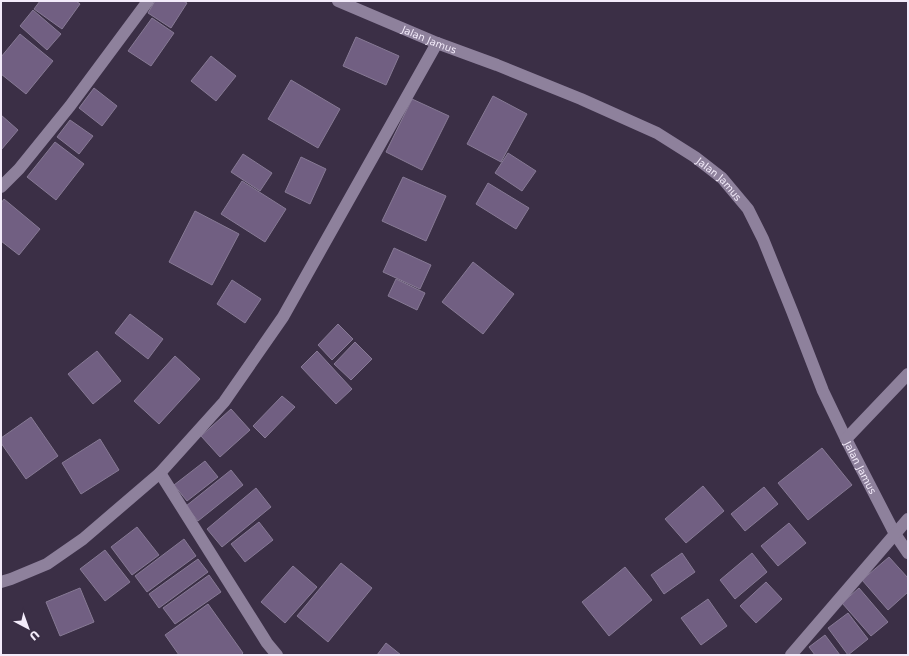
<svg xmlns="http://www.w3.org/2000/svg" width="909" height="656" viewBox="0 0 909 656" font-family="'DejaVu Sans',sans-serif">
<rect width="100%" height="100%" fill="#3b2f46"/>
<g fill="#715f82" stroke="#877a95">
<polygon points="40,1 76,1 80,4 62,29 34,9"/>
<polygon points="155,1 183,1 187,3 171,28 148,13"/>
<polygon points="33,10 61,34 47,50 20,26"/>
<polygon points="152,18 174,33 151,66 128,51"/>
<polygon points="20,34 53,61 26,94 1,74 1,57"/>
<polygon points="356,37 399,56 386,85 343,66"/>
<polygon points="211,56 236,76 216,101 191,81"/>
<polygon points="291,80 340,109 318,148 268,119"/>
<polygon points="94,88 117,106 102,126 79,108"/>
<polygon points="493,96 527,114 501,162 467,144"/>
<polygon points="412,99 449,116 422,170 386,152"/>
<polygon points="1,115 18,130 1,150"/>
<polygon points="70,120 93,136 79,154 57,137"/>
<polygon points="55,142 84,164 56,200 27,177"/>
<polygon points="508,153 536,171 522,191 495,173"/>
<polygon points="243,154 272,173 260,191 231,172"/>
<polygon points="301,157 326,169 310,204 285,192"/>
<polygon points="403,177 446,196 426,241 382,221"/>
<polygon points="242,181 286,209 265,242 221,214"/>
<polygon points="488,183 529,208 516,229 476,204"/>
<polygon points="4,199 40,229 19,255 1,241 1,203"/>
<polygon points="195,211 239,234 212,285 169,262"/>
<polygon points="394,248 431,265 420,289 383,272"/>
<polygon points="473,262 514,294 483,334 442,302"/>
<polygon points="396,279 425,293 417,310 388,296"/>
<polygon points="232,280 261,299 245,323 217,304"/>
<polygon points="130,314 163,339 148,359 115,333"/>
<polygon points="338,324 353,339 332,360 318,345"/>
<polygon points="355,342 372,359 351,380 334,364"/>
<polygon points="97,351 121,381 93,404 68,374"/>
<polygon points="317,351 352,389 336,404 301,367"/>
<polygon points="175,356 200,379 159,424 134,401"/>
<polygon points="282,396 295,407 265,438 253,426"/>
<polygon points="231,409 250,430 220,457 201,436"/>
<polygon points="31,417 58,456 26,479 1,443 1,438"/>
<polygon points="100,439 119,470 81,494 62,463"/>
<polygon points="822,448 852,485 808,520 778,483"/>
<polygon points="205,461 218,477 187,501 174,485"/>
<polygon points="231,470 243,485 198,521 186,506"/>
<polygon points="703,486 724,511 686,543 665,519"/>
<polygon points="764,487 778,504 745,531 731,514"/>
<polygon points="256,488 271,507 222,547 207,529"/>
<polygon points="259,522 273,540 245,562 231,544"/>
<polygon points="789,523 806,543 778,566 761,546"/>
<polygon points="137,527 159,555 132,575 111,547"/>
<polygon points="184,539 196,556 147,592 135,576"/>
<polygon points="105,550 130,582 105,601 80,569"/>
<polygon points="682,553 695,572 664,594 651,575"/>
<polygon points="752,553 767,572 735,599 720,580"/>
<polygon points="889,557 908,578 908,592 888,610 862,580"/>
<polygon points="198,559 208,572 159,608 149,594"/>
<polygon points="341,563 372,588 328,642 297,616"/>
<polygon points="293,566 317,587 285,623 261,602"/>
<polygon points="625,567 652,600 609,636 582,602"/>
<polygon points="209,575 221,592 175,624 163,608"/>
<polygon points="766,582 782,599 756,623 740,606"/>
<polygon points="80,588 94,622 60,636 46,602"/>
<polygon points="859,588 888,622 871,636 842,603"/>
<polygon points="708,599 727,626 701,645 681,618"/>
<polygon points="208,604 243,653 241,655 179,655 165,635"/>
<polygon points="848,613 868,639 848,655 828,628"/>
<polygon points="825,635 840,655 815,655 809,647"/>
<polygon points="386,643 401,655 377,655"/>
</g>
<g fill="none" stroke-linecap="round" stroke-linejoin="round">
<g stroke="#8e819c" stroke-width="12">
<path id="s1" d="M338 1 437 43 497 65 581 99 657 133 695 157 722 178 748 209 763 239 792 311 823 391 846 439 895 534 908 553"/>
<polyline points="1,187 19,169 70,106 148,1"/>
<polyline points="846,439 908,374"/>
<polyline points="160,473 267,643 277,655"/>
<polyline points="1,582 11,579 47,564 83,539 160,473 224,402 283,317 437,43"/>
<polyline points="791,655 908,519"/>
</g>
</g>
<g text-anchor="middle" stroke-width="3.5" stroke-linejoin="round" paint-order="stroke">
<g font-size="10" fill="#f3ebfa" stroke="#3b2f46">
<text dy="4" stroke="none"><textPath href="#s1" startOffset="99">Jalan Jamus</textPath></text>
<text dy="4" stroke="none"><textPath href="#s1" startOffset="423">Jalan Jamus</textPath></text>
<text dy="4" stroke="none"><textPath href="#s1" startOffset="747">Jalan Jamus</textPath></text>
</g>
</g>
<rect width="909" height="656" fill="none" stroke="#f3ebfa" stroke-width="4"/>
<g transform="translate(28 628) rotate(139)" stroke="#3b2f46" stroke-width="3" paint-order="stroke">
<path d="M0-3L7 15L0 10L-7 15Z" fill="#f3ebfa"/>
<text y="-6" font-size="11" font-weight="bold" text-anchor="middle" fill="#f3ebfa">U</text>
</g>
</svg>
